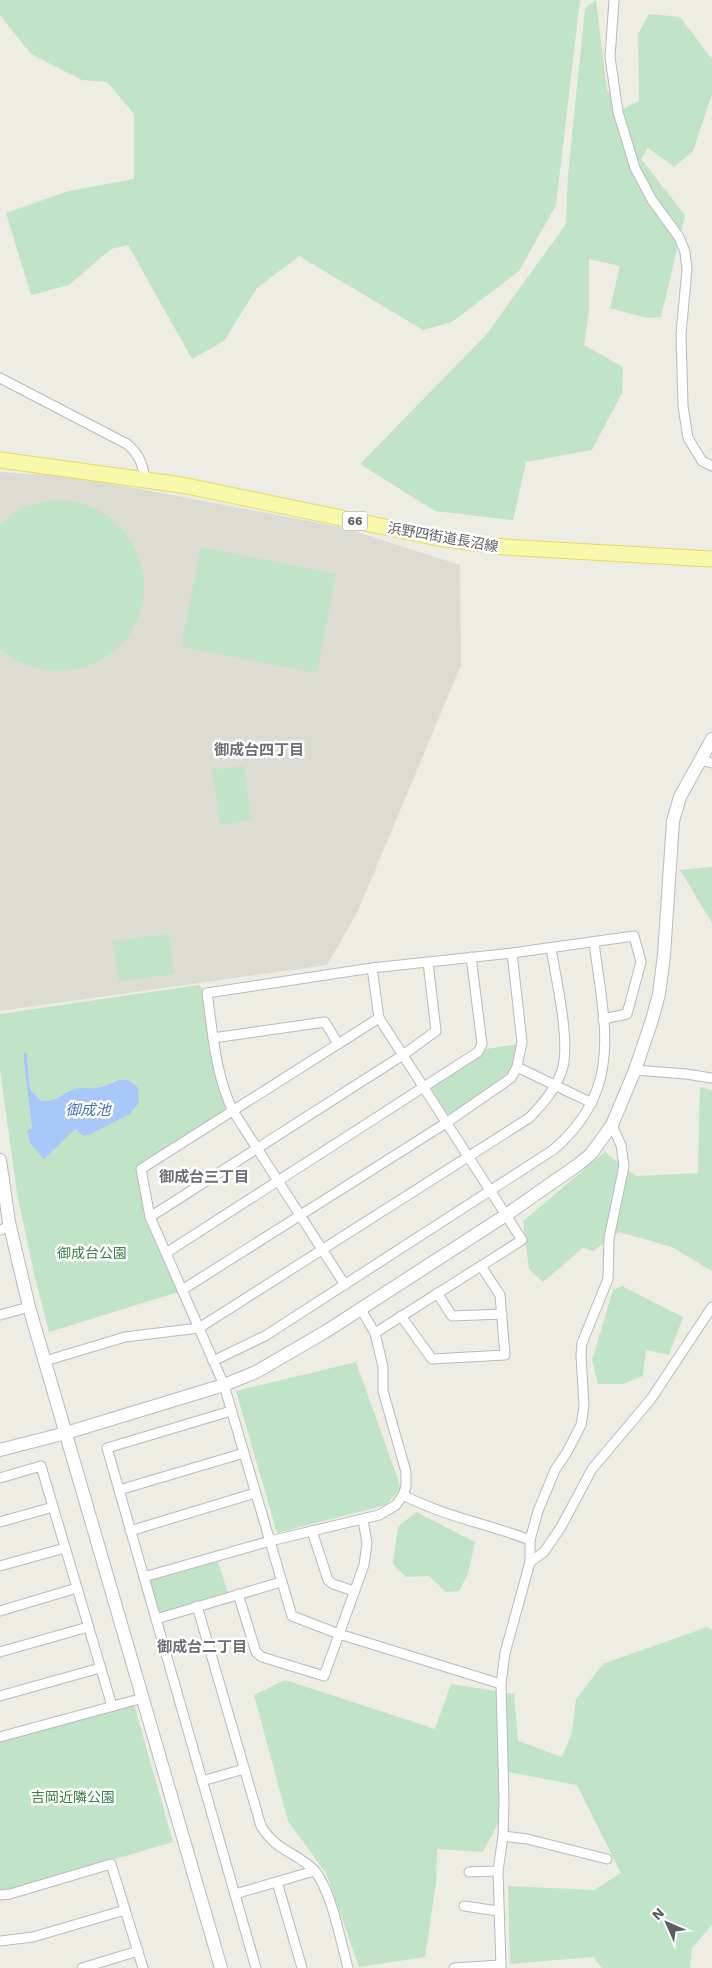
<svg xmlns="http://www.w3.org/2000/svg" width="712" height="1968" viewBox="0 0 712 1968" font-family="'Work Sans','Noto Sans JP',sans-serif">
<rect width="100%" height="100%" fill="#edede3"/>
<polygon fill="#dddcd2" points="0,472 76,477 341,527 460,565 461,665 358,911 327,965 0,1011"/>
<g fill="#c1e3c7" fill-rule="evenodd">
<polygon points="0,0 580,0 556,205 519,271 452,322 423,330 299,256 257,288 224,341 192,359 128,245 111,249 69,285 31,295 6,213 69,191 134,179 134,114 107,82 82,80 31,54 0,15"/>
<polygon points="596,0 607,90 623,109 639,101 638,34 649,14 680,17 712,59 712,94 693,151 674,167 648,148 641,159 685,215 661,317 647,318 610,308 620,266 589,259 589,312 584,345 623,367 622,393 592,450 526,462 513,520 435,511 360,464 486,335 566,224 568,175 585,8"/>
<path d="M45 501C54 501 63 500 72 501 85 502 99 510 110 518 159 556 155 631 99 661 83 669 65 673 47 670 30 667 12 661 0 648V524L18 510Z"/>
<polygon points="201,547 336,574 317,673 181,647"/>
<polygon points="244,766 251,820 220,825 212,770"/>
<polygon points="712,867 712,923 680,870"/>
<polygon points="169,934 175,974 119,982 113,941"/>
<path d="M199 985 204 990 226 1106 224 1111 138 1166 144 1217 178 1292 49 1332 35 1278 17 1193 0 1070V1014ZM24 1053 27 1054 30 1089 40 1100C54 1104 60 1094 72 1090 80 1087 87 1089 95 1088 111 1088 117 1072 135 1084L128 1115 89 1135 83 1136 75 1129H32L24 1063Z"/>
<polygon points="519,1044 520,1052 510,1075 451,1115 447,1113 431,1089 432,1085 486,1049"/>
<polygon points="700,1087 712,1090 712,1271 672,1247 619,1232 593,1251 583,1248 543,1282 529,1269 523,1221 605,1152 636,1176 698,1173"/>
<polygon points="622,1286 683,1317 669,1355 646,1350 643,1376 622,1384 598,1384 592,1360 613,1290"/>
<polygon points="356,1362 401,1488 386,1505 277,1533 236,1391"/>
<polygon points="416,1512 475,1542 468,1574 459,1591 446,1592 429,1576 406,1577 393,1564 398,1527"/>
<polygon points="217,1559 228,1593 163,1613 157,1609 149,1583 151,1579"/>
<polygon points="707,1627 712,1630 712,1925 692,1948 690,1968 602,1968 593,1957 510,1964 508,1886 594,1890 621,1873 577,1785 498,1770 500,1820 483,1852 437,1849 436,1883 425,1957 359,1967 326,1873 288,1821 254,1695 285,1680 435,1729 451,1684 514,1694 518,1741 562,1757 572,1732 576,1699 603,1664"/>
<polygon points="134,1704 173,1842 9,1890 0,1890 0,1742"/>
</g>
<path fill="#a8c8f9" d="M24 1053H27L30 1089 40 1100C54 1104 60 1094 72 1090 80 1086 87 1089 95 1088 111 1088 122 1069 138 1088L139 1102 130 1114 89 1135 83 1136 75 1129 44 1159 30 1143 27 1130 32 1129 24 1063Z"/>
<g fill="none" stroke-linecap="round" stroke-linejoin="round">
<g stroke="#b9babf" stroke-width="11">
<g id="street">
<polyline points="614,0 610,57 618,112 635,168 652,200 679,237 685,252 687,269 681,334 683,406 688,438 702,461 712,466"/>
<path d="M0 378 127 444C139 454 142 463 145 478"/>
<polyline points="700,760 712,763"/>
<polyline points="372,968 379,1018 522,1240 375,1333"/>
<polyline points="379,1018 141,1169 150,1217 224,1385 292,1616 339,1634 501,1684"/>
<polyline points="213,1038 325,1022 338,1044"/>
<polyline points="517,1067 592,1103"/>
<polyline points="635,1070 686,1074 712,1078"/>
<polyline points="150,1217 403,1055 436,1031 428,962"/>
<polyline points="0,1230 10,1226"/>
<polyline points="166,1253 478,1052 482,1044 471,957"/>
<path d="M345 1285 233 1111C215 1074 213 1033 207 993L372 968 512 953 634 936 641 962 627 1014 603 1019"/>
<polyline points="182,1290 446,1123 511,1078 517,1067 522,1042 512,953"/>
<polyline points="437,1293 452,1316 502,1314"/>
<polyline points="0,1315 29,1307"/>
<polyline points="401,1316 432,1359 505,1355 500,1295 481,1266"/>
<path d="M45 1361 125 1337 199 1328 529 1118C543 1104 556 1089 562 1070 571 1043 556 979 551 948"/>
<path d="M213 1361 265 1336 553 1150C625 1089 604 1024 594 942"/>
<polyline points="231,1411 107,1448 256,1968"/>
<polyline points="0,1478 41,1466 112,1706"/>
<polyline points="119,1490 244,1453"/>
<path d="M403 1495C443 1516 488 1524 530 1540"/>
<polyline points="0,1522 53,1507"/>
<polyline points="130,1531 255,1493"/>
<polyline points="312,1531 328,1580 333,1584 354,1591"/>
<polyline points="530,1562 544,1552 561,1527 592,1469 651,1399 712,1307"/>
<polyline points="0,1566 65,1548"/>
<polyline points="144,1577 270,1541 379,1515 396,1505 403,1495 406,1487 406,1472 383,1391 383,1367 375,1333 360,1308"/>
<polyline points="238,1594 256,1652 262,1657 324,1676 364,1565 367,1543 363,1520"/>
<path d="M197 1606 261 1826C277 1852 295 1851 314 1870 331 1889 341 1942 348 1968"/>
<polyline points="0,1611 77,1588"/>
<polyline points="156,1619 281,1582"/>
<polyline points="0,1652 88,1627"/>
<polyline points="0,1696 100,1668"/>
<polyline points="0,1737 143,1698"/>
<polyline points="202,1781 244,1769"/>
<polyline points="503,1836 527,1839 607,1859"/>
<polyline points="469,1872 498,1871"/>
<polyline points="277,1882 302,1968"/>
<polyline points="235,1894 314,1871"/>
<polyline points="0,1895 10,1894 111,1864 143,1968"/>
<polyline points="464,1906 498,1911"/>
<polyline points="0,1941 33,1937 125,1910"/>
<polyline points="82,1968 138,1951"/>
<polyline points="454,1968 501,1965"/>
<polyline points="501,1968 498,1871 503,1836 504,1802 501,1684 505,1653 530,1562 530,1540 538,1511 555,1470 567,1452 581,1425 584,1406 581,1355 582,1343 608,1279 609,1238 624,1166 621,1145 612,1125"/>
</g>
</g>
<g stroke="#b9bbc1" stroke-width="14">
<g id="secondary">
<polyline points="0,1160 9,1222 29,1307 221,1968"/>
<polyline points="0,1450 66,1433 224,1385 256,1372 325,1332 506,1215 579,1164 591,1154 612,1125 635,1070 652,1020 659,994 664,955 673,821 680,797 712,739"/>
</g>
</g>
<g stroke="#e7d962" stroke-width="17">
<polyline id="primary" points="0,460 182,485 438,538 504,547 712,559"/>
</g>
<use href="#street" stroke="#fff" stroke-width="9"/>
<use href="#secondary" stroke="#fff" stroke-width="12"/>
<use href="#primary" stroke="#f9f9ac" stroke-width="15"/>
</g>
<g text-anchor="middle" stroke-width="5" stroke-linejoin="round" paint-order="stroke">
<rect fill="#fff" stroke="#8d8e92" stroke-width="1" x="342.5" y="511.5" width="25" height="19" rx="4"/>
<g font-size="12" font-weight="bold" fill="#5c5e63">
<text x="355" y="525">66</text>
</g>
<g font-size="14" fill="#5c5e63" stroke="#fff">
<text transform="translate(443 537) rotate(10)" y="5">浜野四街道長沼線</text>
</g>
<g font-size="14" fill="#3b824b" stroke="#fff">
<text x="92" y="1258">御成台公園</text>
<text x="73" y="1802">吉岡近隣公園</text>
</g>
<g font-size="15" font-weight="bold" fill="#6d6f75" stroke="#fff">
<text x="259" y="755">御成台四丁目</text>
<text x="204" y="1182">御成台三丁目</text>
<text x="202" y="1652">御成台二丁目</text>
</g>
<g font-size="15" font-style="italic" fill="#4c6fbb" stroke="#fff">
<text x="88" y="1115">御成池</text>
</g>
</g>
<g transform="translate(667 1923) rotate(315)" stroke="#ffffff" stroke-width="4" paint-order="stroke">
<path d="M0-4L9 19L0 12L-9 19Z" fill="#5c5e63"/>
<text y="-8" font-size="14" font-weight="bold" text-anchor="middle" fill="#5c5e63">N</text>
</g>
</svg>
